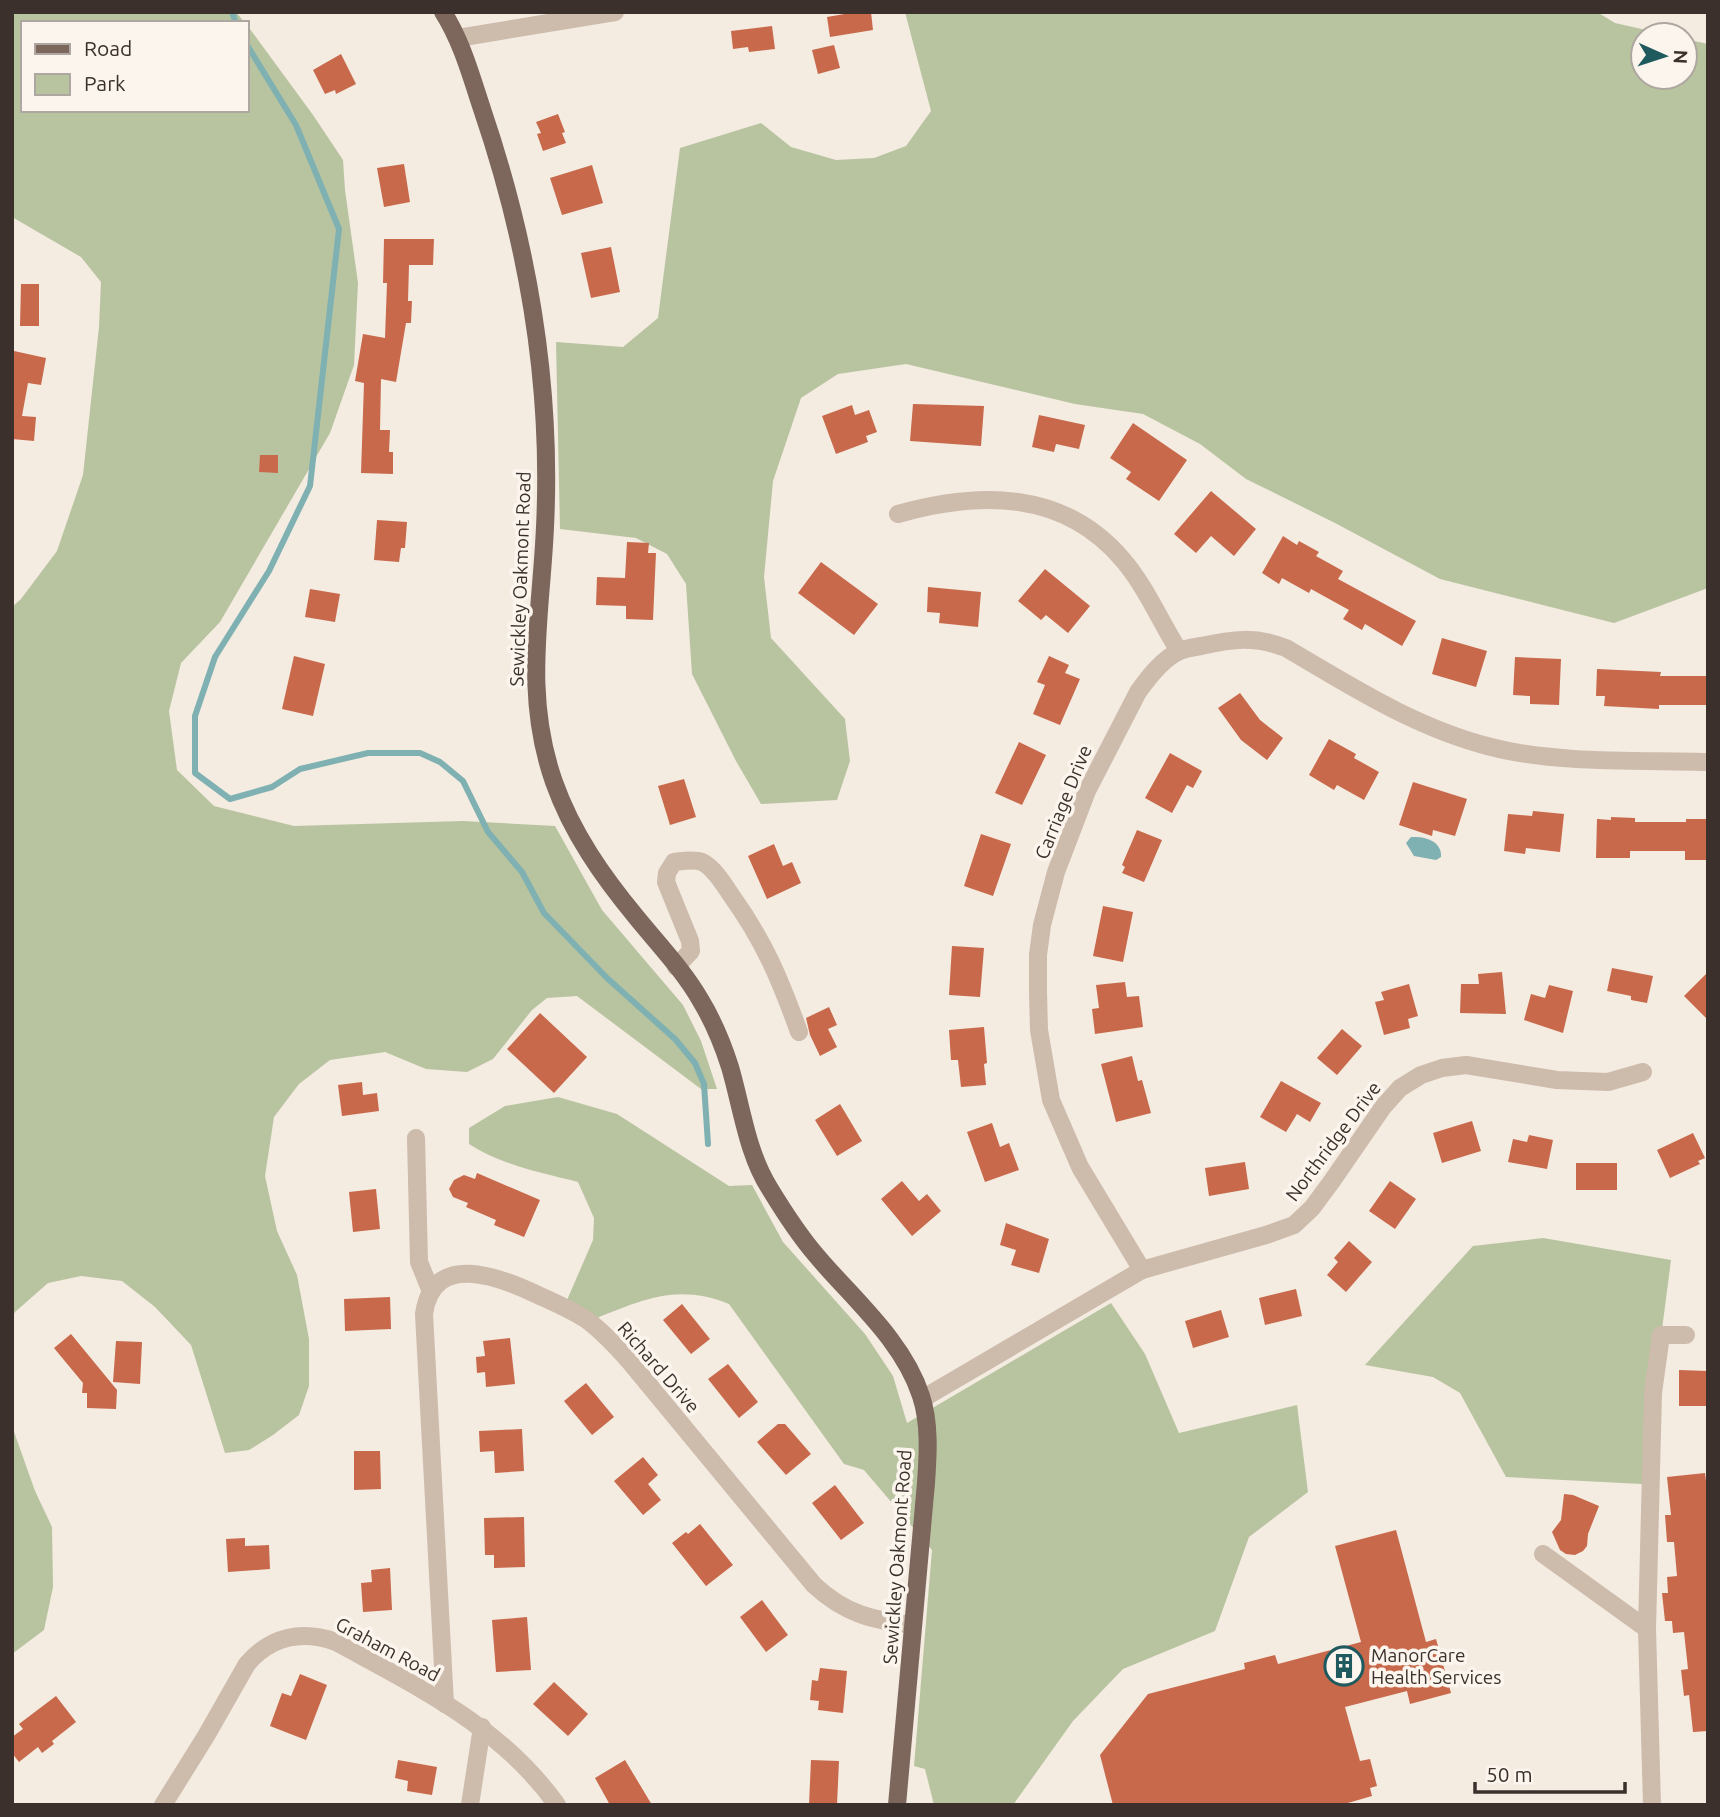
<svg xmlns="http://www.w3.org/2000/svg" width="1720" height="1817" viewBox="0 0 1720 1817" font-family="Ubuntu,sans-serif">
<rect width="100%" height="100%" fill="#f4ebe1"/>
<g fill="#b8c4a0">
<polygon points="12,12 236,12 245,23 23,23 23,110 247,110 247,25 313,115 343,160 345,190 358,283 354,365 330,433 220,622 181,663 169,711 177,770 214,806 294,826 463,821 555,826 602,910 683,1005 701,1041 717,1089 701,1089 577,996 547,998 532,1010 493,1059 467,1072 426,1069 385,1052 330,1060 299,1084 274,1117 265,1176 277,1231 297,1275 309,1339 309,1386 299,1415 273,1435 249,1450 225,1453 191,1345 155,1307 122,1281 81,1276 48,1283 15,1312 12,1318 12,607 21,599 57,551 83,475 99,327 101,282 81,257 12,217"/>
<polygon points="905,12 1597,12 1615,23 1668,35 1643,35 1643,77 1685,77 1685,39 1708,44 1708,588 1614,623 1440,579 1335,523 1246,479 1200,444 1143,414 1075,404 906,364 838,374 801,398 773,481 764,577 771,638 845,719 850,761 837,800 761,804 736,761 692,674 686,584 667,554 636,538 560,529 556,342 623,347 658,318 680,148 761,123 791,147 836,160 874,158 906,146 931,111"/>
<path d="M558 1097 617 1114 729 1186 752 1185 783 1242 865 1334 893 1376 907 1423 1111 1303 1145 1354 1179 1433 1297 1405 1308 1492 1249 1537 1215 1631 1123 1669 1073 1721 1013 1805H934L925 1769 914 1766 932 1550 864 1470 844 1464 729 1304C675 1282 639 1302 589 1321L564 1307 593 1240 594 1218 578 1182C542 1173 501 1165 469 1144V1128L505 1106Z"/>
<polygon points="1543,1238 1671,1260 1642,1484 1506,1477 1460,1393 1433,1377 1365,1365 1473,1246"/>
<polygon points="12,1426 35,1491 52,1527 53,1587 44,1630 12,1654"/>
</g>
<path fill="#7fb0b2" d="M1411 837C1425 836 1442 841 1441 857L1436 860 1414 856 1406 843Z"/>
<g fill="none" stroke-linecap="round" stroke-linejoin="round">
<g stroke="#7fb0b2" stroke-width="6">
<polyline points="232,12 236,23"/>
<polyline points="247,45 296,125 339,229 310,486 269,571 215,657 195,716 195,773 230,799 272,787 300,769 368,753 420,753 440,762 463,781 488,832 522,872 544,913 607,978 675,1039 695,1063 704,1084 708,1144"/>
</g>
</g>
<g fill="#c8694b">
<polygon points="856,12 871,12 873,30 830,37 827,17"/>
<polygon points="772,26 775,49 749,52 748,47 733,49 731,31"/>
<polygon points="834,45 840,68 818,74 812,50"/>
<polygon points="341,54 356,84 336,94 335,90 325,94 313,70"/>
<polygon points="558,114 565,132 562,133 566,143 543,151 537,134 541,133 536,122"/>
<polygon points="404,164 410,202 384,207 377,168"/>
<polygon points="592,165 603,203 562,215 550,178"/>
<polygon points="384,239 434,239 433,265 409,265 408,301 412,301 411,323 406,323 396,382 381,379 380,430 390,430 389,452 393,452 393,474 361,473 364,383 355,381 363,334 385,338 387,283 383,283"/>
<polygon points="611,247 620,292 591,298 581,253"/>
<polygon points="21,284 39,284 39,326 20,326"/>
<polygon points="14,351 46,358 41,385 28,383 22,416 36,417 34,441 12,439 12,362"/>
<polygon points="913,404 984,406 981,446 910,441"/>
<polygon points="852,405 855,415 869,410 877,432 866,436 868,442 836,454 822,416"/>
<polygon points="1039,415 1085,425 1079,449 1056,444 1054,452 1032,447"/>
<polygon points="1133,423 1187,460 1159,501 1126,479 1131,472 1110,458"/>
<polygon points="260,455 278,455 278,473 259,472"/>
<polygon points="1211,491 1256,529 1234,556 1211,536 1196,553 1174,534"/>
<polygon points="377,520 407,522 405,548 401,548 399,562 374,560"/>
<polygon points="1283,536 1297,545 1299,541 1319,552 1316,556 1343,571 1338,579 1416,621 1402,646 1365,624 1362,630 1343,619 1349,610 1311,589 1309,593 1282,578 1279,584 1262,573"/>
<polygon points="627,542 649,543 648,553 656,553 653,620 626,619 626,606 596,605 597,577 625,578"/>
<polygon points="821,562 878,604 854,635 798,593"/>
<polygon points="1045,569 1090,606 1068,633 1046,615 1041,620 1018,601"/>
<polygon points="928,587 981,592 978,627 939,623 940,613 927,612"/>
<polygon points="310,589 340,594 335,622 305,617"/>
<polygon points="1442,638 1487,651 1476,687 1432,674"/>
<polygon points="294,656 325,664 313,716 282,709"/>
<polygon points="1049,656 1069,665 1065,673 1080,679 1060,725 1033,714 1045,685 1037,682"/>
<polygon points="1515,657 1561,659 1559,705 1530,704 1530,696 1513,695"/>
<polygon points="1597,669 1661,672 1660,676 1708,676 1708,705 1659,705 1659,709 1604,706 1605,696 1596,696"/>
<polygon points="1240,693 1260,720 1283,738 1267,760 1241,740 1218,708"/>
<polygon points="1329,739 1356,754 1354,758 1379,772 1364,800 1337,785 1334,790 1309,775"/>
<polygon points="1019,742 1046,755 1022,805 995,793"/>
<polygon points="1170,753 1202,771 1193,788 1187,785 1172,813 1145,798"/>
<polygon points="684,779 696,817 670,825 658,786"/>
<polygon points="1413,782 1467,799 1455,836 1433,830 1432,836 1399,825"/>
<polygon points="1533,811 1564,814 1560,852 1526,848 1525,854 1504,851 1508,814 1532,816"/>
<polygon points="1611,817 1635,818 1635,822 1686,822 1686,819 1708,819 1708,860 1685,860 1685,851 1630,851 1630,858 1596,858 1597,819 1611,820"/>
<polygon points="1137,830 1162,840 1144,882 1122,873 1125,867 1122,865"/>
<polygon points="981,834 1011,844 993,896 964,886"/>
<polygon points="774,844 783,866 792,862 801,883 767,899 748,856"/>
<polygon points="1103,906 1133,912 1123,962 1093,956"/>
<polygon points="952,946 984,948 980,997 949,995"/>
<polygon points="1612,968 1653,976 1647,1003 1631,1000 1631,996 1607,991"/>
<polygon points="1502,972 1506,1014 1460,1013 1461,984 1479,984 1478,974"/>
<polygon points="1708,972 1708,1020 1684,996"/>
<polygon points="1125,982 1127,997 1139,996 1143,1027 1095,1034 1092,1009 1099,1008 1096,985"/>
<polygon points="1409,984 1418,1016 1408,1019 1410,1028 1384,1035 1375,1002 1384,1000 1381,992"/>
<polygon points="1549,985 1573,991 1563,1033 1524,1020 1531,994 1545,998"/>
<polygon points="829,1007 837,1025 828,1029 837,1047 820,1056 810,1035 806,1018"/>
<polygon points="540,1013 587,1057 554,1093 507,1049"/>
<polygon points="984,1027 987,1063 984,1064 986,1085 961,1087 958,1060 951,1060 949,1030"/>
<polygon points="1342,1029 1362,1046 1337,1075 1317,1058"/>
<polygon points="1132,1056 1138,1081 1142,1080 1151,1113 1116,1122 1101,1064"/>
<polygon points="1281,1081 1321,1103 1310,1122 1297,1114 1286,1132 1260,1117"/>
<polygon points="362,1082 363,1095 377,1093 379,1111 342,1116 338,1085"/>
<polygon points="840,1104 862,1141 837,1156 815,1120"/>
<polygon points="1472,1121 1481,1151 1442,1163 1433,1133"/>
<polygon points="992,1123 1000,1147 1009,1143 1019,1170 985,1182 967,1132"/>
<polygon points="1693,1133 1705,1158 1698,1161 1700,1164 1670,1178 1657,1150"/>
<polygon points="1529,1135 1553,1140 1547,1169 1508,1162 1513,1139 1527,1142"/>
<polygon points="1245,1162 1249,1189 1209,1196 1205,1168"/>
<rect x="1576" y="1163" width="41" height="27"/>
<polygon points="477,1173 540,1200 524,1237 494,1225 496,1220 466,1207 468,1203 453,1197 449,1189 454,1180 464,1175 475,1179"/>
<polygon points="902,1181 919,1201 927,1194 941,1211 912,1236 881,1199"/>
<polygon points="1390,1181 1416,1199 1395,1229 1369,1211"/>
<polygon points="376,1189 380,1229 353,1232 349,1192"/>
<polygon points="1006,1223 1049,1239 1039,1273 1011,1265 1016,1250 1000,1245"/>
<polygon points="1349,1241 1372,1262 1346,1292 1327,1275 1338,1262 1334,1258"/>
<polygon points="1296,1289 1302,1316 1265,1325 1259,1298"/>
<polygon points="390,1297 391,1329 345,1331 344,1299"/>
<polygon points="682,1304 710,1339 691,1354 663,1320"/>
<polygon points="1221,1310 1229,1337 1193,1348 1185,1321"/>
<polygon points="71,1334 117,1390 116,1409 87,1408 87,1393 82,1393 83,1383 54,1348"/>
<polygon points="510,1338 515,1384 486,1387 485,1372 477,1373 476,1357 485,1356 483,1341"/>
<polygon points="116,1341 142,1342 140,1384 113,1382"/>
<polygon points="728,1364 758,1402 739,1418 708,1379"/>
<polygon points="1679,1370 1708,1371 1708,1406 1679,1406"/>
<polygon points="586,1383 614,1417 592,1435 564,1401"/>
<polygon points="778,1424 785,1424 811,1454 786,1475 757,1442"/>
<polygon points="522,1429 524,1471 495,1473 494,1451 480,1452 479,1431"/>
<polygon points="354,1451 380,1451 381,1489 354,1490"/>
<polygon points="643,1457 658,1475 648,1484 661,1500 643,1515 614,1481"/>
<polygon points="1705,1473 1708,1497 1708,1731 1693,1732 1689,1695 1684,1696 1681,1670 1688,1669 1684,1632 1673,1633 1672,1621 1665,1621 1662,1593 1668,1593 1667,1577 1677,1576 1674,1542 1667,1542 1665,1515 1671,1515 1667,1477"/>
<polygon points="835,1485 864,1523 841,1540 812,1503"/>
<polygon points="1564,1494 1573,1495 1599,1506 1588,1534 1587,1546 1583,1551 1575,1555 1566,1554 1560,1550 1552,1532 1561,1520"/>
<polygon points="524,1517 525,1567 494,1568 494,1555 485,1555 484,1518"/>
<polygon points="700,1524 733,1565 706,1586 672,1543 686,1532 688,1534"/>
<polygon points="1396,1530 1426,1642 1436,1639 1451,1693 1410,1704 1407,1691 1345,1707 1360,1761 1370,1759 1377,1786 1370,1788 1372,1796 1341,1805 1113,1805 1100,1755 1148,1694 1245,1669 1244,1663 1275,1655 1278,1664 1361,1642 1335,1546"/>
<polygon points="245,1538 245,1546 269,1545 270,1569 228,1572 226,1539"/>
<polygon points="390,1568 392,1610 363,1612 361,1583 372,1582 371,1570"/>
<polygon points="762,1600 788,1635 766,1652 740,1617"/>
<polygon points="527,1617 531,1670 496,1672 492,1620"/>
<polygon points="820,1668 847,1671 843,1713 818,1710 819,1701 810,1700 812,1680 818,1681"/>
<polygon points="300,1674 327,1685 306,1740 270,1726 282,1693 291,1696"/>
<polygon points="554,1682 588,1714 568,1736 533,1704"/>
<polygon points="56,1696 76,1722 52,1741 54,1744 42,1753 38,1747 19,1762 12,1753 12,1737 23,1729 19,1724"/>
<polygon points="398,1760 437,1767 432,1795 407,1791 408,1781 395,1778"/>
<polygon points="625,1760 652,1805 610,1805 595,1778"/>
<polygon points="811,1760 839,1761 837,1805 809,1805"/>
</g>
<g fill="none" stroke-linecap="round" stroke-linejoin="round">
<g stroke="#cdbbac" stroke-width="18">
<polyline points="458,38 615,12"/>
<path d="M898 514C980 491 1064 490 1123 560 1146 587 1160 621 1179 651"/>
<path d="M676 967 691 951 690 941 666 882 667 873 674 862C683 861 693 859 702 862 713 867 724 884 731 895 764 941 780 979 799 1032"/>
<polyline points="416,1138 419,1262 430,1289"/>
<polyline points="1142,1270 1266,1235 1294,1225 1312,1208 1332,1181 1383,1107 1400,1088 1421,1075 1442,1068 1466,1065 1557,1080 1608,1082 1643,1072"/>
<path d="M922 1399 1142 1270 1080 1167 1051 1100 1039 1030 1038 992V955L1042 925 1056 872 1087 791 1138 692C1148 678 1163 658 1180 651 1186 648 1195 647 1201 646 1232 639 1256 636 1286 648 1352 687 1416 728 1491 747 1556 764 1640 760 1708 762"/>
<polyline points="1543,1554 1647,1629"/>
<path d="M445 1704 424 1314C433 1250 500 1277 538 1295 555 1303 572 1310 587 1320 603 1332 616 1346 630 1362L814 1585C845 1614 872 1620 913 1625"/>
<path d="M163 1805 206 1736 247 1664C271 1636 302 1630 336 1642 419 1688 501 1726 557 1805"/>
<polyline points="470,1805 482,1727"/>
<polyline points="1652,1805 1647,1629 1653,1393 1661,1335 1686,1335"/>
</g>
<path stroke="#7d675c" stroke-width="18" d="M443 12C462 42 471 76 482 109 528 244 552 384 545 527 541 617 523 694 554 782 572 833 603 877 637 918 659 945 684 971 701 1001 713 1021 723 1045 730 1067 742 1108 747 1153 770 1189 784 1212 798 1234 816 1255 852 1298 903 1340 921 1396 930 1423 928 1455 926 1483L897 1805"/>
</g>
<defs>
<g id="building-ring" transform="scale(2.0125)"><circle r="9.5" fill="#fbf5ee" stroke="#1f5a5e" stroke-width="1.5"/><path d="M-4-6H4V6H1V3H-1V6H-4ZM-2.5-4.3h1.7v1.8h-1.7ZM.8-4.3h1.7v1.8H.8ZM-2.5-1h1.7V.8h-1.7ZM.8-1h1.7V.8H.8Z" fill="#1f5a5e"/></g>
</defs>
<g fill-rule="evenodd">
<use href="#building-ring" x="1344" y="1666"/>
</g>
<g text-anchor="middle" stroke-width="7" stroke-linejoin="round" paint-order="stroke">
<g font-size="19" fill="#3b302b" stroke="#fbf5ee">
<text transform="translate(520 579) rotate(-88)" y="7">Sewickley Oakmont Road</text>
<text transform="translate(1063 802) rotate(-68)" y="7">Carriage Drive</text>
<text transform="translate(1333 1141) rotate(-53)" y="7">Northridge Drive</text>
<text transform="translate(659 1367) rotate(49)" y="7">Richard Drive</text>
<text transform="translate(897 1557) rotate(-86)" y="7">Sewickley Oakmont Road</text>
<text transform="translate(388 1649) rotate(28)" y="7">Graham Road</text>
</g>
<g font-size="19" fill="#3b302b" stroke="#fbf5ee" text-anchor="start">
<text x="1371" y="1662">ManorCare<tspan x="1371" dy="22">Health Services</tspan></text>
</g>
</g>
<rect width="1720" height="1817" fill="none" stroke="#3b302b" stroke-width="28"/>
<rect x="21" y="21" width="228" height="91" fill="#fbf5ee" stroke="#aea6a0" stroke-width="2"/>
<rect x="35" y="44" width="35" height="10" fill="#7d675c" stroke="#aea6a0" stroke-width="2"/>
<text x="84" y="56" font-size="21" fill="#3b302b">Road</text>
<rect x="35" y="74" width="35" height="21" fill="#b8c4a0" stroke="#aea6a0" stroke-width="2"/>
<text x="84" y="91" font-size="21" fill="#3b302b">Park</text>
<g transform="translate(1664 56) rotate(93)"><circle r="33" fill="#fbf5ee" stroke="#aea6a0" stroke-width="2"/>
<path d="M0-5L12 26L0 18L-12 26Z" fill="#1f5a5e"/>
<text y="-10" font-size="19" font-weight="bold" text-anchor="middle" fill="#3b302b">N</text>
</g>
<path d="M1475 1782v10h150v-10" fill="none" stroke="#3b302b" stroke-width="3.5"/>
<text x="1486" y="1782" font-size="21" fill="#3b302b" stroke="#fbf5ee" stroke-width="5" paint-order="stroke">50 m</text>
</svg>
